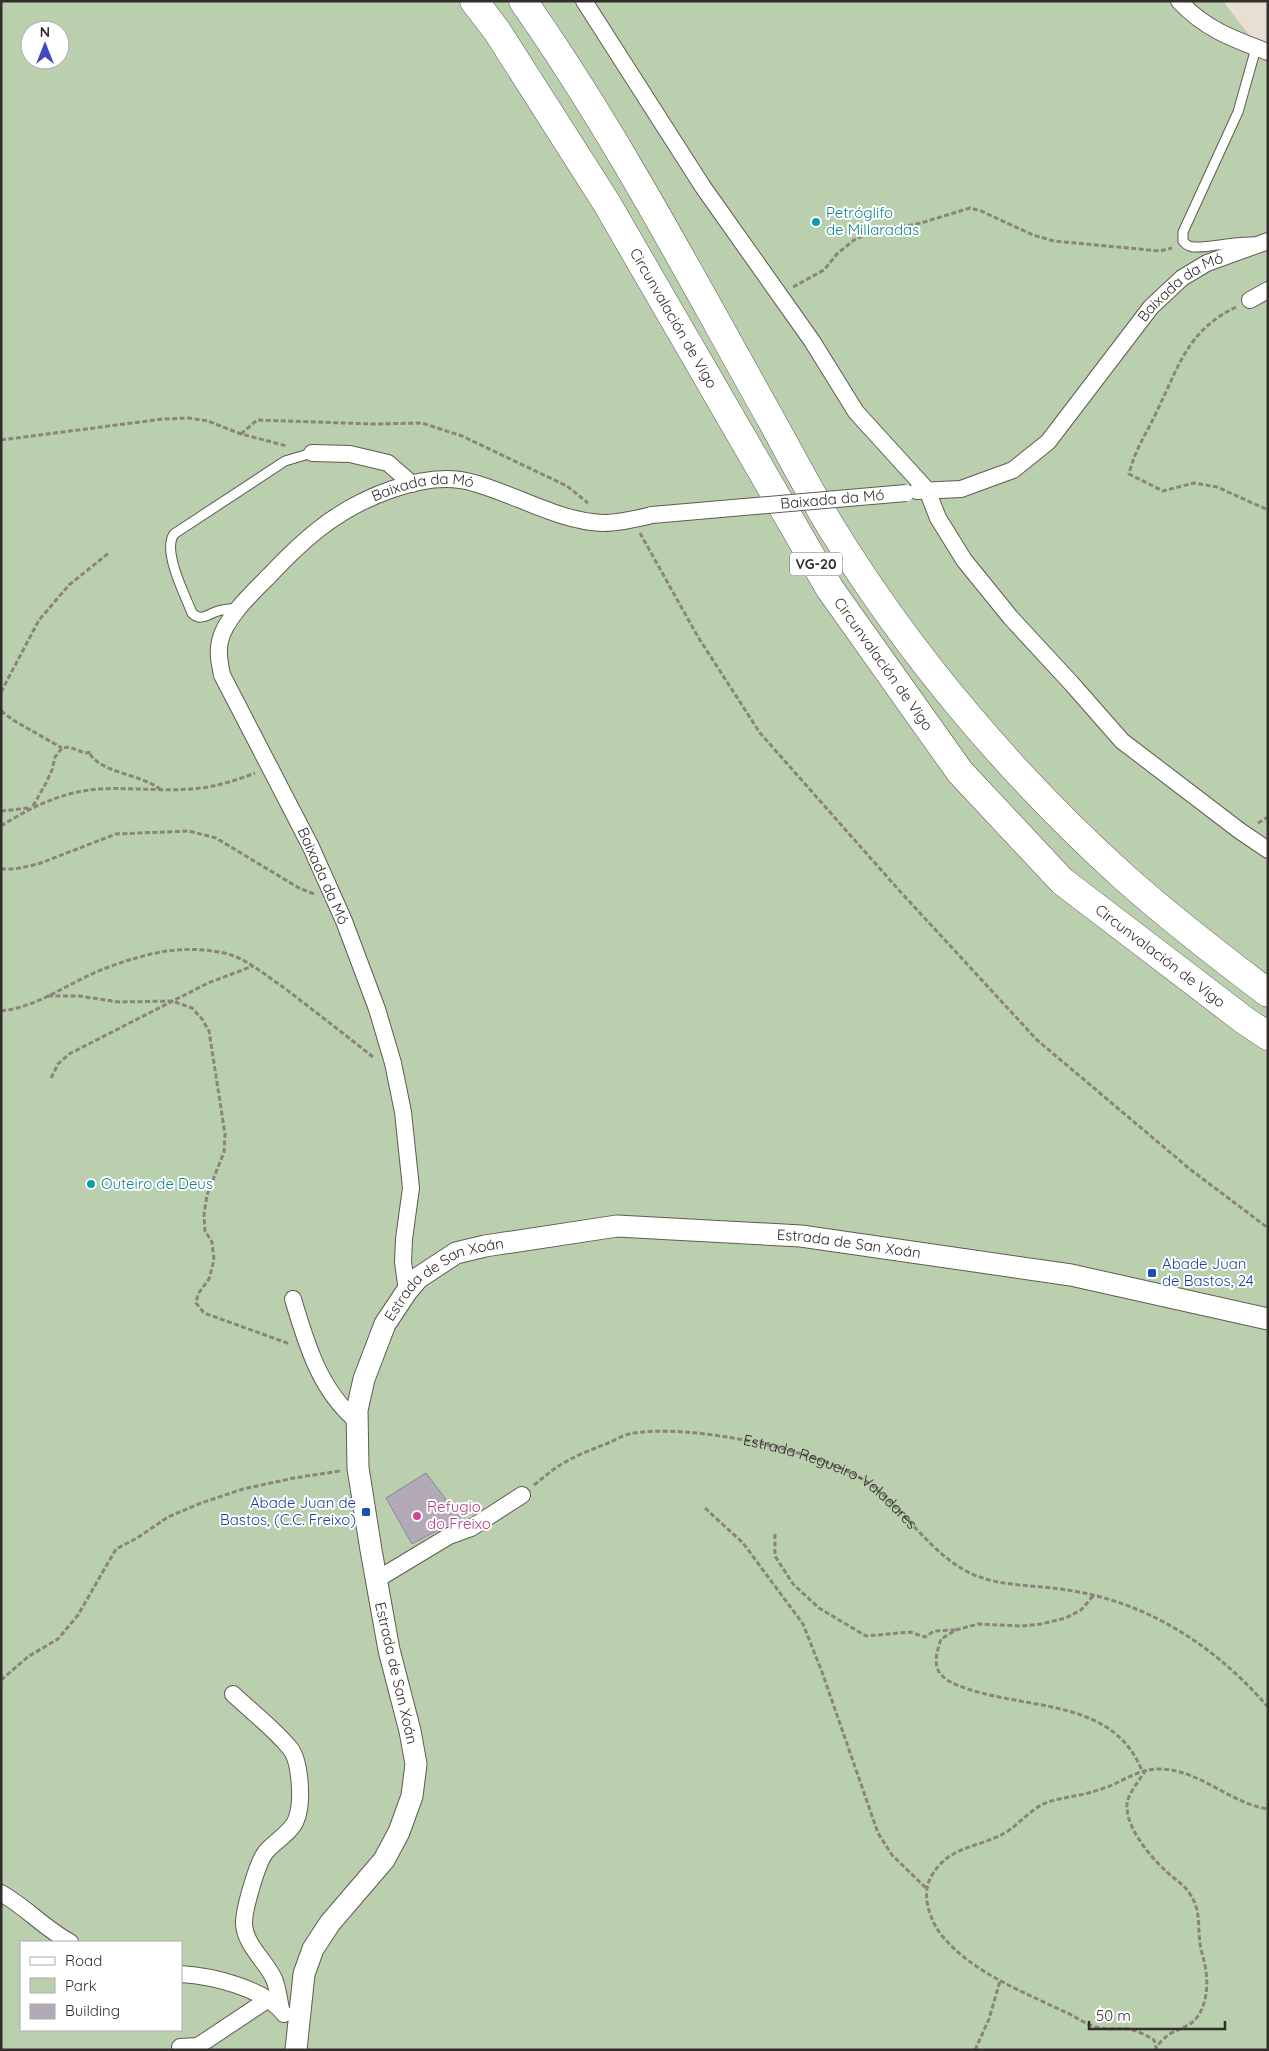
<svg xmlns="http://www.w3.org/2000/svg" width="1269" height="2051" viewBox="0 0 1269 2051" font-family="Quicksand,sans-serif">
<rect width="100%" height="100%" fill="#e8ded2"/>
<path fill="#b9cfad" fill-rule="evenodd" d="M1 1H1223L1268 60V2050H1ZM30 30H60V60H30ZM21 1942H181V2030H21Z"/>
<polygon fill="#b2abb7" stroke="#8d8692" points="426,1473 460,1518 412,1544 386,1498"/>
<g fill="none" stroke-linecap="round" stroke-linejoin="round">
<g stroke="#635b50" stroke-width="11">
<g id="service">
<path d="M1253 242C1233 241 1211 248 1193 247 1188 246 1186 245 1183 241V232L1238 112 1256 48"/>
<path d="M239 608C232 609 224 609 218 611 208 614 201 622 192 613 185 595 162 551 174 534L285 461 312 453"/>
</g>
</g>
<g stroke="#635b50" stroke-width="18">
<g id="minor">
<polyline points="584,1 703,187 812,341 856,412 927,490 938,518 964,560 1011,618 1072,684 1122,741 1240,831 1268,850"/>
<path d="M1179 1C1205 29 1233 39 1268 52"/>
<polyline points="1250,300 1268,290"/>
<polyline points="312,453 350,454 388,463 412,484"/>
<path id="s2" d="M917 491 961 489 1013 470 1048 442 1151 307 1182 278 1207 263 1268 241"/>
<path id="s3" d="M407 1291 403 1262 404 1239 411 1188 403 1112 393 1063 377 1009 344 921 311 847 222 675C220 664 217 653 220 641 225 618 253 592 269 576 285 559 301 543 319 529 357 499 425 468 474 483 517 495 558 521 603 523 619 523 636 519 652 515"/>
<path d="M293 1299C306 1343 320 1391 357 1421"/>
<polyline points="376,1580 449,1536 471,1528 522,1495"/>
<path d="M233 1694C251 1711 273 1728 289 1747 301 1760 303 1804 296 1820 292 1832 272 1843 265 1853 257 1864 244 1909 244 1923 244 1944 266 1961 274 1979 278 1988 279 2000 281 2009"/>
<path d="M1 1893C26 1907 45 1929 70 1942"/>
<path d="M181 1974C212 1976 264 1988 284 2014"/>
<polyline points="180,2047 198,2046 267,2000"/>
</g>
</g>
<g stroke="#635b50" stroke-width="23">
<g id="tertiary">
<path id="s4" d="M296 2050 304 1974 313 1949 330 1923 384 1860 399 1832 412 1796 416 1764 410 1731 389 1650 371 1550 358 1468 357 1410 364 1379 385 1324 407 1291 418 1278 456 1253 485 1246 617 1226 801 1236 1071 1275 1268 1319"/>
</g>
</g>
<g stroke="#635b50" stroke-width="29">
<g id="motorway">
<path id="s5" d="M474 1 497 31 606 202 830 589 960 772 1062 881 1244 1020 1268 1036"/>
<path d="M523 1C617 135 693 281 773 423 792 458 811 494 831 527 910 656 1014 778 1125 878 1171 919 1219 956 1268 993"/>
</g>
</g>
<g stroke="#8b847c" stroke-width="3" stroke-dasharray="5 2.5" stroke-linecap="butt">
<polyline points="793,287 824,270 837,254 854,240 882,227 901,227 921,223 970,208 981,211 1033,235 1054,241 1160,251 1172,248"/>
<path d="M1236 307C1187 331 1179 366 1157 411 1147 433 1135 449 1129 474L1163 491 1194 483 1217 487 1268 510"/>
<polyline points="241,434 257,420 373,424 422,423 462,436 567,486 588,503"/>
<polyline points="1,440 163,419 189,418 208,421 241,434 287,446"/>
<polyline points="640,533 698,637 760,733 897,888 1037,1040 1191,1170 1268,1228"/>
<polyline points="1,692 39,620 69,585 110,552"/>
<polyline points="1,711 13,720 62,748"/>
<path d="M90 754C102 773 140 774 160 789"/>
<polyline points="33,806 46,783 52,770 55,757 62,748 69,747 85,753 93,752"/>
<polyline points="1,811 29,808"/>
<polyline points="1258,823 1268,817"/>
<path d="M1 826C31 807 64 791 100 789 136 787 172 793 208 787 224 784 240 779 255 773"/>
<polyline points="1,869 15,869 38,864 116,834 189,831 216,838 299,888 314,894"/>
<polyline points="48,996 79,996 119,1002 172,1001 192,1008 202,1019 209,1031 225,1134 224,1152 207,1195 204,1215 205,1231 212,1242 214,1260 209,1279 198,1294 196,1303 204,1313 290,1344"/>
<path d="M1 1011C39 1007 71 981 106 968 147 953 181 944 224 953 246 958 265 975 283 987 313 1010 343 1033 373 1057"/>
<polyline points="51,1078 58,1064 69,1054 208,983 253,966"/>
<path id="s1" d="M534 1485C542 1479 549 1472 557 1467 572 1457 590 1450 606 1444 613 1441 621 1436 629 1434 686 1422 822 1450 870 1484 905 1510 936 1561 977 1576 1006 1587 1037 1585 1067 1590 1148 1602 1215 1646 1268 1707"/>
<polyline points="705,1508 743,1543 803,1624 822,1672 878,1833 892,1855 927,1889"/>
<polyline points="775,1534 775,1556 793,1584 819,1608 866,1636 910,1632 925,1637 934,1631 956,1630"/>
<path d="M1093 1596 1081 1610 1066 1618 1041 1624 1022 1626 978 1624 956 1630 941 1639C938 1649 933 1662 939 1672 946 1682 957 1685 968 1689 1030 1710 1114 1699 1142 1771"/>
<polyline points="1,1680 29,1656 58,1639 78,1615 116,1549 137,1538 168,1517 201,1503 243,1489 294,1478 340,1471"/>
<path d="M1146 1770C1140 1779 1132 1789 1128 1799 1121 1822 1150 1857 1166 1871 1174 1879 1184 1884 1190 1894 1203 1913 1196 1933 1202 1953 1208 1973 1210 1998 1198 2016 1190 2028 1177 2028 1167 2036 1163 2039 1159 2044 1156 2047"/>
<polyline points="975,2050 989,2019 1000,1981"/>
<path d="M1157 2050 1154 2040C1146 2035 1138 2031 1129 2029 1118 2028 1107 2030 1096 2027 1085 2024 1075 2016 1065 2012 1024 1992 975 1974 944 1938 931 1924 921 1896 930 1879 947 1844 980 1849 1008 1831 1021 1822 1032 1808 1048 1802 1059 1798 1072 1797 1084 1794 1093 1792 1102 1789 1110 1786 1126 1779 1140 1769 1159 1769 1199 1769 1229 1803 1268 1809"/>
</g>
<use href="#service" stroke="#fff" stroke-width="9"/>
<use href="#minor" stroke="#fff" stroke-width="16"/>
<use href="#tertiary" stroke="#fff" stroke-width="21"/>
<use href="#motorway" stroke="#fff" stroke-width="28"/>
<g stroke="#635b50" stroke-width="18" stroke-linecap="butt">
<g id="minor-bridge">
<path id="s6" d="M652 515 906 493"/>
</g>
</g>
<use href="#minor-bridge" stroke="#fff" stroke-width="16"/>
</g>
<g fill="#0f9aa8" stroke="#fff" stroke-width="2">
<circle cx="816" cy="222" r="5"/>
<circle cx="91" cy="1184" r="5"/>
</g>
<g fill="#1a4fb4" stroke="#fff" stroke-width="2">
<rect x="1147" y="1268" width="10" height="10" rx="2.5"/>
<rect x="361" y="1507" width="10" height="10" rx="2.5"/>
</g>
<circle fill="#d1479c" stroke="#fff" stroke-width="2" cx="417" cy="1516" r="5"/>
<g text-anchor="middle" stroke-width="4" stroke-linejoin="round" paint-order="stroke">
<rect fill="#fff" stroke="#706d6a" stroke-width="1" x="790" y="552.5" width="52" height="23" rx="4"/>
<g font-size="14" font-weight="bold" fill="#322e2a">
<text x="816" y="569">VG-20</text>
</g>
<g font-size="15" fill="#0d838f" stroke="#fff" text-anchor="start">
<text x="826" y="218">Petróglifo<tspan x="826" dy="17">de Millaradas</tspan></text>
<text x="101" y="1189">Outeiro de Deus</text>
</g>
<g font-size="15" fill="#322e2a" stroke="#fff">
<text dy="5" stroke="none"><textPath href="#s2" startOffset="350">Baixada da Mó</textPath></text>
<text dy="5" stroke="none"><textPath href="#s5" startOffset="375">Circunvalación de Vigo</textPath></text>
<text dy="5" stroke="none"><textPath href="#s3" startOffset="955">Baixada da Mó</textPath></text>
<text dy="5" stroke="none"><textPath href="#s6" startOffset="181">Baixada da Mó</textPath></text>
<text dy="5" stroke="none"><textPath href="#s5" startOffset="780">Circunvalación de Vigo</textPath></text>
<text transform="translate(323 876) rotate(66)" y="5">Baixada da Mó</text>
<text dy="5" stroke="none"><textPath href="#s5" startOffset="1185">Circunvalación de Vigo</textPath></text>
<text dy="5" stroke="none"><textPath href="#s4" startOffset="1268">Estrada de San Xoán</textPath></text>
<text dy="5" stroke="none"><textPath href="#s4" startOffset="848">Estrada de San Xoán</textPath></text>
<text dy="5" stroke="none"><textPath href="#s1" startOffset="322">Estrada Regueiro-Valadares</textPath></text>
<text transform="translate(396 1673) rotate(77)" y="5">Estrada de San Xoán</text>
</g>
<g font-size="15" fill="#164399" stroke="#fff" text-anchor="start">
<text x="1162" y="1269">Abade Juan<tspan x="1162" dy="17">de Bastos, 24</tspan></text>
<text x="356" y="1508" text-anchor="end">Abade Juan de<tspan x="356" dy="17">Bastos, (C.C. Freixo)</tspan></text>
</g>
<g font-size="15" fill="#b23c85" stroke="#fff" text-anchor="start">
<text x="427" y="1512">Refugio<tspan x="427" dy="17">do Freixo</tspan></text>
</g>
</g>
<rect width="1269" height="2051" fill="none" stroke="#322e2a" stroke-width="5"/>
<rect x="20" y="1941" width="162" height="90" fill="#ffffff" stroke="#adabaa"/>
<rect x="30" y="1957" width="25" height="8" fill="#ffffff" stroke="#adabaa"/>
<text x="65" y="1966" font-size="15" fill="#322e2a">Road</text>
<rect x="30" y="1978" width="25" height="15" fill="#b9cfad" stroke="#adabaa"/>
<text x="65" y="1991" font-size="15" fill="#322e2a">Park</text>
<rect x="30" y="2004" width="25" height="15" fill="#b2abb7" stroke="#adabaa"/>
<text x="65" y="2016" font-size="15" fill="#322e2a">Building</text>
<g transform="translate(45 45)"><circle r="24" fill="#ffffff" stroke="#adabaa"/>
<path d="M0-4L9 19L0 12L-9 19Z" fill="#414abe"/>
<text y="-8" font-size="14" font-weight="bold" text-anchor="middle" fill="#322e2a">N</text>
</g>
<path d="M1089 2021v8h136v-8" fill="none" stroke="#322e2a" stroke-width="2.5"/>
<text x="1096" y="2021" font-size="15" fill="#322e2a" stroke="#ffffff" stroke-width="4" paint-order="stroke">50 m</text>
</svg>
